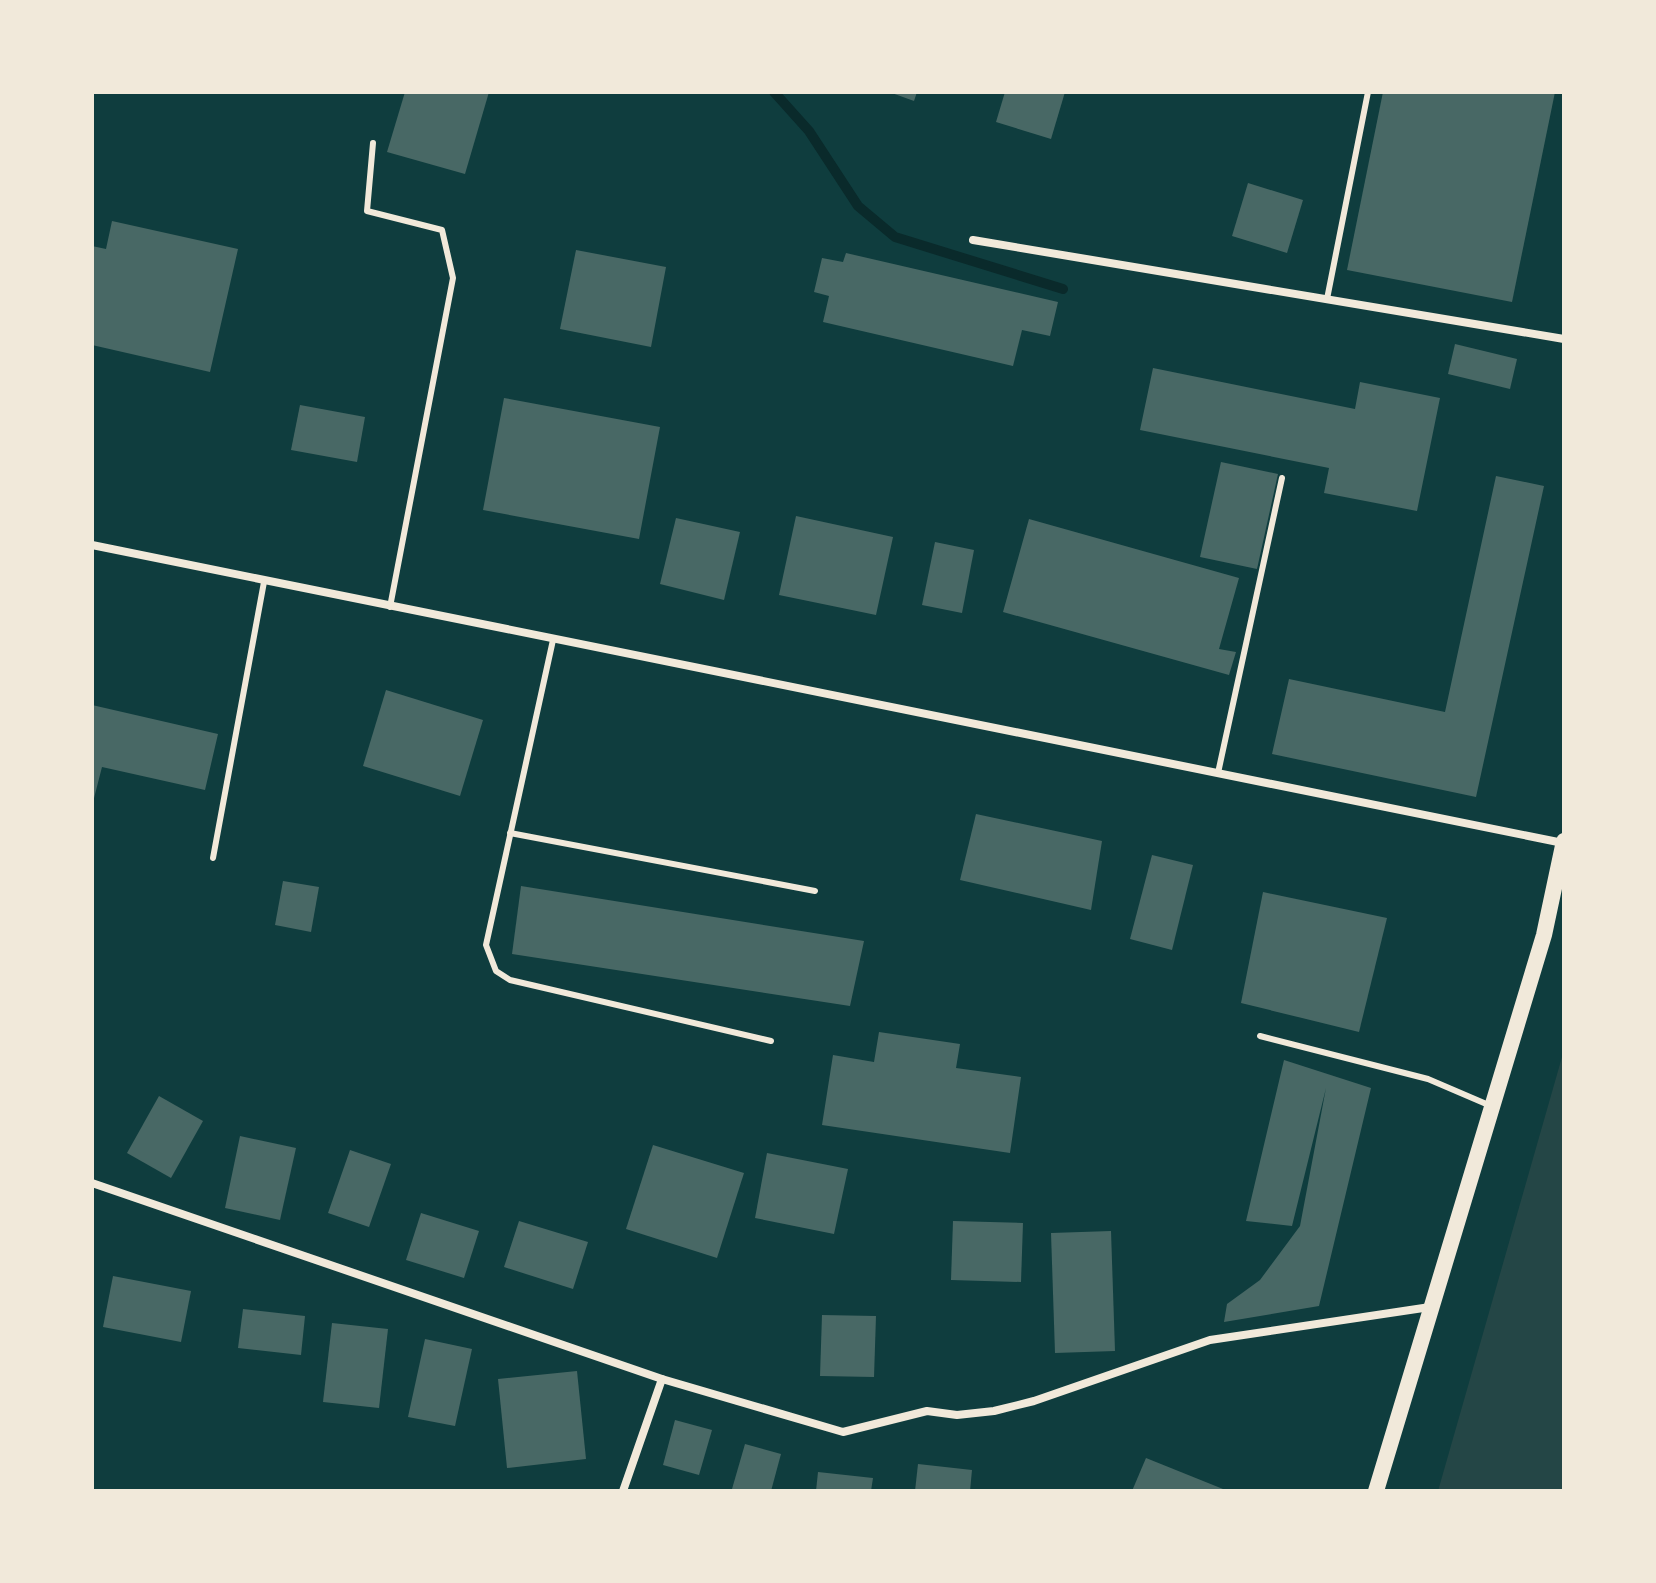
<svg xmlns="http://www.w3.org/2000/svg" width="1656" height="1583" viewBox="0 0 1656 1583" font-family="Mulish,sans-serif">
<rect width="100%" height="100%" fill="#0f3d3e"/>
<polygon fill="#244646" points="1564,1050 1564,1491 1438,1491"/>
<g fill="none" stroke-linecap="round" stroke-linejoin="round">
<polyline stroke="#0a2a2b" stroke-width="10" points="774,92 809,131 858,206 895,237 1063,289"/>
</g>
<g fill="#486865">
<polygon points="405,92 489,92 465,174 387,152"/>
<polygon points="889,92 917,92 914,101"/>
<polygon points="1005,92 1065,92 1051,139 996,122"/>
<polygon points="1383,92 1555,92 1512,302 1347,270"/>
<polygon points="1248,183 1303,200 1287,253 1232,236"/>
<polygon points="112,221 238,249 210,372 92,345 92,246 106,249"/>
<polygon points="576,250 666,267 651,347 560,329"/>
<polygon points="846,253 1058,302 1050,336 1022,330 1013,366 823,322 829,296 814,292 822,258 843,262"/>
<polygon points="1455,344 1517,359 1510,389 1448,374"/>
<polygon points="1153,368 1355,409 1360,382 1440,398 1417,511 1324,493 1329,468 1140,430"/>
<polygon points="504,398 660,427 639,539 483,510"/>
<polygon points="300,405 365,417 357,462 291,450"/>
<polygon points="1221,462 1278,474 1257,569 1200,557"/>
<polygon points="1496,476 1544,486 1476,797 1272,754 1289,679 1445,712"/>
<polygon points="796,516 893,537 876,615 779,595"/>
<polygon points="676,518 740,532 724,600 660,584"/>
<polygon points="1029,519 1239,578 1219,649 1236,652 1229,675 1003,612"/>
<polygon points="935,542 974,550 962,613 922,605"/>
<polygon points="386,690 483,720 460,796 363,766"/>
<polygon points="92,705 218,734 205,790 102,767 92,806"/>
<polygon points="976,814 1102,841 1091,910 960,880"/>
<polygon points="1152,855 1193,865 1172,950 1130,939"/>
<polygon points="283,881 319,887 311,932 275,925"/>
<polygon points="521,886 864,941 850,1006 512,954"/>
<polygon points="1263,892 1387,918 1359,1032 1241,1003"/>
<polygon points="879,1032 960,1044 956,1068 1021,1077 1010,1153 822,1125 833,1055 874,1062"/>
<polygon points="1284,1060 1371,1088 1319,1306 1224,1322 1227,1304 1260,1280 1300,1226 1326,1088 1292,1226 1246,1221"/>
<polygon points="159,1096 203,1121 171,1178 127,1153"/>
<polygon points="240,1136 296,1148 280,1220 225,1208"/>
<polygon points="653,1145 744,1173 717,1258 626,1229"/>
<polygon points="350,1150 391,1164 369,1227 328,1213"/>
<polygon points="767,1153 848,1169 834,1234 755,1218"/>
<polygon points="421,1213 479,1231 464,1278 406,1260"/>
<polygon points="519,1221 588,1242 573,1289 504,1267"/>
<polygon points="953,1221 1023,1223 1021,1282 951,1280"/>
<polygon points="1111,1231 1115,1351 1055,1353 1051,1233"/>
<polygon points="113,1276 191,1291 181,1342 103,1327"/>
<polygon points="243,1309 305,1316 301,1355 238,1348"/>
<polygon points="822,1315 876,1316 874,1377 820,1376"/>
<polygon points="332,1323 388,1329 379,1408 323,1402"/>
<polygon points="425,1339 472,1349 455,1426 408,1417"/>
<polygon points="577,1371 586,1459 507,1468 498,1379"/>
<polygon points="675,1420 712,1430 699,1475 663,1465"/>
<polygon points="745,1444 781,1454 771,1491 732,1489"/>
<polygon points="1146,1458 1228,1491 1132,1491"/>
<polygon points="918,1464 972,1470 970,1491 915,1491"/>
<polygon points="818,1472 873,1478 871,1491 816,1491"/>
</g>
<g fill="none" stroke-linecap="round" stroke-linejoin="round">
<g stroke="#f1e9da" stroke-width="6">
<polyline points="373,143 367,211 442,230 453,278 390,607"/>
<polyline points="1327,299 1368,92"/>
<polyline points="553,640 486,945 496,971 510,980 771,1041"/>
<polyline points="1218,773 1282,478"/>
<polyline points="510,833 815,891"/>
<polyline points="213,858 264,582"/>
<polyline points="1260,1036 1428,1079 1491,1106"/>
</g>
<g stroke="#f1e9da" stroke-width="8">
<polyline points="973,240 1564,339"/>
<polyline points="92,545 1563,843"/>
<polyline points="92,1183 662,1379 843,1432 927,1411 957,1415 994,1411 1034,1401 1210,1340 1430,1307"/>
<polyline points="623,1491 662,1379"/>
</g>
<polyline stroke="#f1e9da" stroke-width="16" points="1376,1491 1544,935 1564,841"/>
</g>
<rect width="1656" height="1583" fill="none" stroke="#f1e9da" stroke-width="188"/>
</svg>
